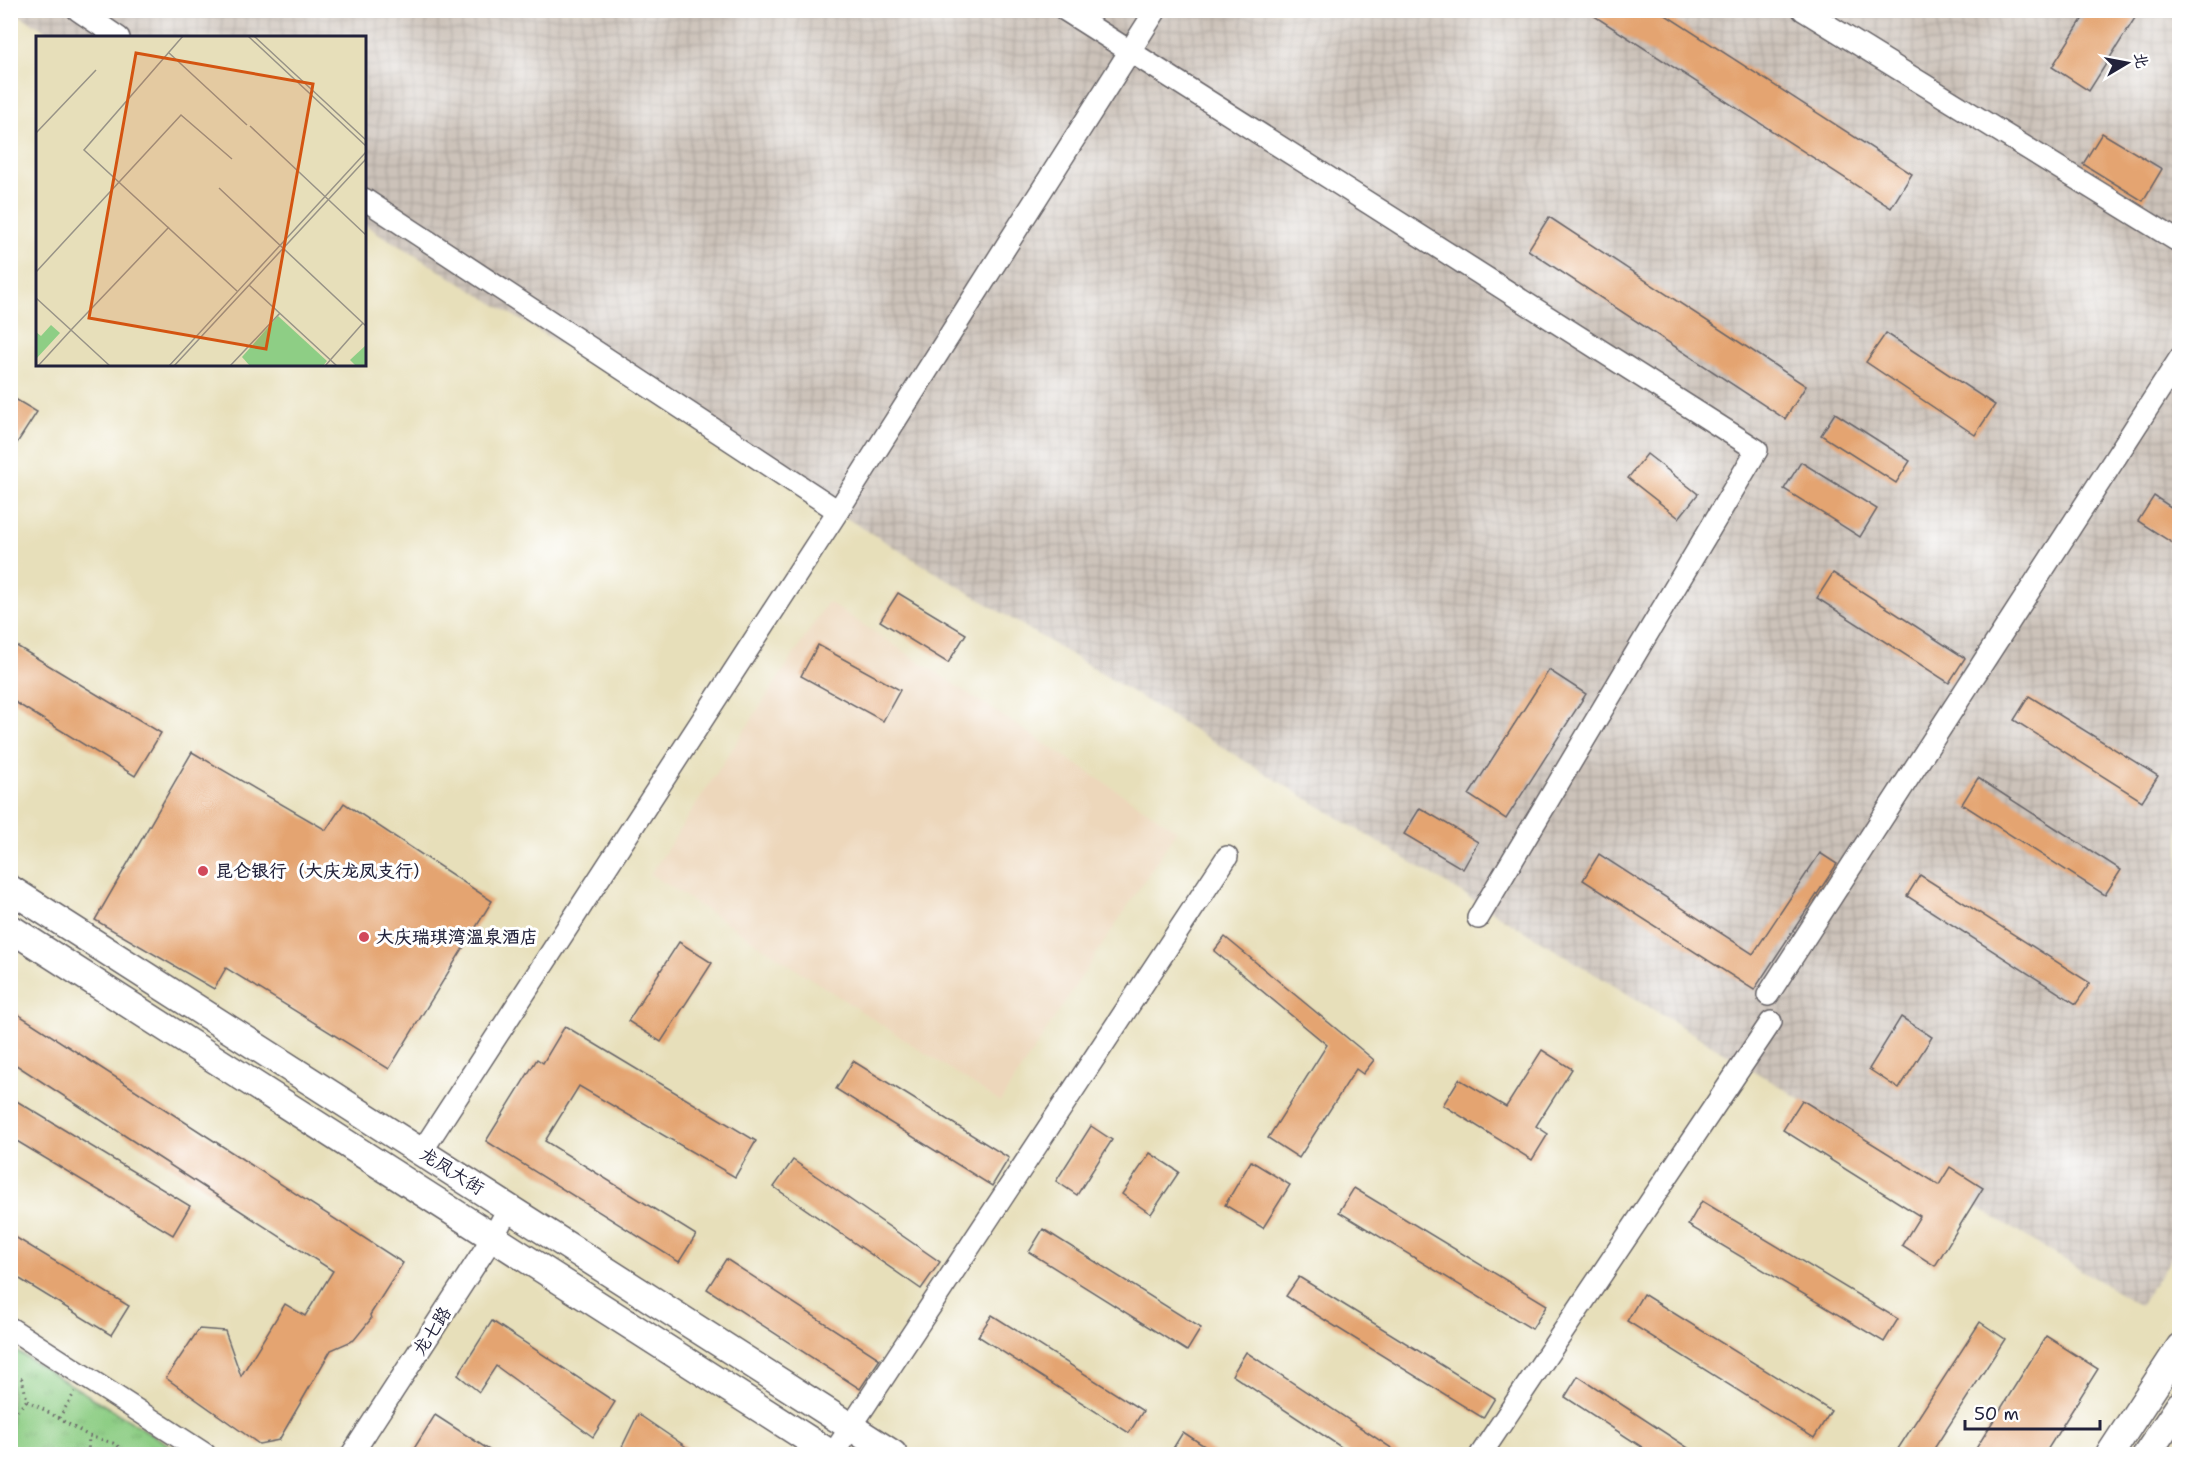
<svg xmlns="http://www.w3.org/2000/svg" width="2190" height="1465" viewBox="0 0 2190 1465" font-family="'Shantell Sans','LXGW WenKai TC',sans-serif">
<defs>
<pattern id="industrial-grid" width="8" height="8" patternUnits="userSpaceOnUse" patternTransform="scale(1.5)"><rect width="8" height="8" fill="#ccc2b9"/><path d="M0 4h8M4 0v8" fill="none" stroke="#afa6a0"/></pattern>
<pattern id="grass-tufts" width="24" height="20" patternUnits="userSpaceOnUse" patternTransform="scale(1.5)"><rect width="24" height="20" fill="#8ece85"/><path d="M3 7l-1-3M5 7V3M7 7l1-3M15 17l-1-3M17 17v-4M19 17l1-3" fill="none" stroke="#7ab174"/></pattern>
</defs>
<rect width="100%" height="100%" fill="#fff"/>
<filter id="ink" filterUnits="userSpaceOnUse"><feTurbulence type="fractalNoise" baseFrequency=".0167" numOctaves="2"/><feDisplacementMap in="SourceGraphic" scale="12" xChannelSelector="R" yChannelSelector="G"/><feConvolveMatrix kernelMatrix="1 2 1 2 8 2 1 2 1" color-interpolation-filters="sRGB"/></filter>
<filter id="wash" filterUnits="userSpaceOnUse"><feTurbulence type="fractalNoise" baseFrequency=".008" numOctaves="4" result="noise"/><feDisplacementMap in="SourceGraphic" scale="24" xChannelSelector="R" yChannelSelector="G"/><feGaussianBlur stdDeviation="1.35" result="paint"/><feColorMatrix in="noise" values="0 0 0 0 0 0 0 0 0 0 0 0 0 0 0 0 0 1.4 0 .05"/><feComposite in="paint" operator="in"/></filter>
<g filter="url(#wash)">
<rect width="100%" height="100%" fill="#e7dfba"/>
<polygon fill="#edd7bb" points="828,602 1177,830 1000,1102 651,874"/>
<polygon fill="url(#industrial-grid)" points="12,11 2179,11 2179,1247 2140,1306 365,225 364,38 56,37"/>
<polygon fill="url(#grass-tufts)" stroke="#587860" stroke-width="1.5" points="11,1348 184,1454 11,1454"/>
<g id="blocks">
<g fill="#e4a471">
<polygon points="1585,10 1658,10 1912,174 1891,208"/>
<polygon points="2088,10 2140,10 2089,91 2052,67"/>
<polygon points="2102,133 2162,169 2143,201 2083,164"/>
<polygon points="1549,217 1806,386 1785,419 1528,250"/>
<polygon points="1886,333 1995,405 1975,435 1866,362"/>
<polygon points="10,396 37,412 10,454"/>
<polygon points="1835,413 1910,461 1896,483 1821,435"/>
<polygon points="1647,454 1698,494 1679,518 1628,478"/>
<polygon points="1801,462 1877,509 1860,537 1784,489"/>
<polygon points="2154,496 2180,513 2180,548 2138,521"/>
<polygon points="1833,573 1965,658 1949,683 1817,598"/>
<polygon points="898,593 966,634 948,663 880,621"/>
<polygon points="10,642 161,733 135,776 10,699"/>
<polygon points="818,645 900,690 883,721 801,676"/>
<polygon points="1549,670 1586,694 1506,819 1469,795"/>
<polygon points="2029,696 2158,776 2142,801 2014,720"/>
<polygon points="192,752 326,830 344,803 492,901 389,1069 226,968 214,989 95,920"/>
<polygon points="1978,778 2121,870 2105,895 1962,804"/>
<polygon points="1420,808 1478,842 1463,869 1404,834"/>
<polygon points="1820,853 1837,864 1754,990 1583,880 1599,854 1753,954"/>
<polygon points="1920,875 2090,983 2076,1004 1907,896"/>
<polygon points="1225,937 1374,1060 1363,1074 1356,1069 1299,1158 1268,1138 1327,1045 1214,951"/>
<polygon points="679,942 712,963 661,1042 628,1021"/>
<polygon points="10,1009 403,1263 370,1315 371,1319 354,1340 331,1350 279,1440 259,1444 166,1378 199,1329 225,1331 241,1376 285,1304 305,1316 333,1271 10,1061"/>
<polygon points="1901,1017 1932,1037 1899,1089 1869,1069"/>
<polygon points="565,1026 756,1141 735,1177 579,1086 545,1141 696,1235 679,1262 486,1141 537,1059 543,1063"/>
<polygon points="1542,1050 1572,1069 1536,1126 1548,1134 1532,1160 1443,1105 1459,1079 1506,1107"/>
<polygon points="853,1061 1009,1158 992,1186 836,1089"/>
<polygon points="10,1097 190,1206 173,1235 10,1137"/>
<polygon points="1802,1100 1939,1185 1950,1167 1983,1188 1935,1266 1902,1245 1920,1216 1783,1130"/>
<polygon points="1091,1126 1112,1140 1077,1195 1056,1181"/>
<polygon points="1150,1153 1179,1172 1151,1214 1122,1194"/>
<polygon points="793,1160 940,1262 921,1289 774,1187"/>
<polygon points="1251,1161 1290,1185 1263,1228 1225,1205"/>
<polygon points="1354,1188 1547,1305 1532,1329 1339,1212"/>
<polygon points="1702,1201 1898,1319 1884,1342 1688,1225"/>
<polygon points="1043,1229 1201,1328 1187,1351 1029,1252"/>
<polygon points="10,1234 129,1306 111,1335 10,1273"/>
<polygon points="726,1259 880,1359 860,1389 707,1289"/>
<polygon points="1299,1277 1495,1398 1483,1418 1286,1296"/>
<polygon points="1643,1294 1831,1411 1814,1438 1627,1321"/>
<polygon points="992,1315 1143,1411 1129,1433 978,1336"/>
<polygon points="492,1321 615,1402 593,1437 496,1366 479,1392 458,1375"/>
<polygon points="1980,1322 2005,1339 1930,1455 1894,1455"/>
<polygon points="2046,1336 2098,1369 2044,1455 1972,1455"/>
<polygon points="1246,1352 1402,1455 1353,1455 1232,1375"/>
<polygon points="1578,1376 1699,1455 1654,1455 1565,1397"/>
<polygon points="638,1414 698,1455 618,1455"/>
<polygon points="435,1415 497,1455 410,1455"/>
<polygon points="1183,1432 1218,1455 1169,1455"/>
</g>
</g>
</g>
<g filter="url(#ink)">
<use href="#blocks" fill-opacity="0" stroke="#676467" stroke-width="1.5"/>
<g fill="none" stroke-linecap="round" stroke-linejoin="round">
<g stroke="#676467" stroke-width="24">
<g id="minor">
<polyline points="78,10 119,38"/>
<polyline points="1065,10 1757,450 1478,918"/>
<polyline points="1803,10 2176,240 2180,238"/>
<polyline points="364,199 838,511"/>
<polyline points="1768,995 2180,358"/>
<polyline points="422,1151 838,511 1156,10"/>
<polyline points="10,1328 205,1454"/>
<polyline points="352,1454 493,1237 509,1207"/>
<polyline points="833,1454 1227,857"/>
<polyline points="1481,1454 1771,1022"/>
</g>
</g>
<g stroke="#676467" stroke-width="30">
<g id="major">
<polyline points="10,889 893,1454"/>
<polyline points="10,928 831,1454"/>
<polyline points="2110,1454 2180,1347"/>
<polyline points="2147,1454 2180,1405"/>
</g>
</g>
<g stroke="#676467" stroke-width="3" stroke-dasharray="1.5 4.5" stroke-linecap="butt">
<polyline points="10,1373 22,1379 27,1400 10,1419"/>
<polyline points="27,1400 89,1436 113,1443 129,1454"/>
<polyline points="59,1418 75,1392"/>
<polyline points="88,1454 89,1436"/>
</g>
<use href="#minor" stroke="#fff" stroke-width="21"/>
<use href="#major" stroke="#fff" stroke-width="27"/>
</g>
</g>
<g fill="#d1495b" stroke="#fff" stroke-width="2">
<circle cx="203" cy="871" r="6"/>
<circle cx="364" cy="937" r="6"/>
</g>
<g text-anchor="middle" stroke-width="6" stroke-linejoin="round" paint-order="stroke">
<g font-size="18" font-weight="bold" fill="#22223b" stroke="#fff" text-anchor="start">
<text x="215" y="877">昆仑银行（大庆龙凤支行）</text>
<text x="376" y="943">大庆瑞琪湾温泉酒店</text>
</g>
<g font-size="18" fill="#22223b" stroke="#fff">
<text transform="translate(452 1171) rotate(32)" y="6">龙凤大街</text>
<text transform="translate(432 1331) rotate(-57)" y="6">龙七路</text>
</g>
</g>
<g transform="translate(36 36)">
<rect width="330" height="330" fill="#e7dfba"/>
<path d="M242 280 291 325 287 330H214L206 321Z" fill="#8ece85"/>
<path d="M15 289 24 297 0 323V296L5 300Z" fill="#8ece85"/>
<path d="M330 309V330H320L314 324Z" fill="#8ece85"/>
<path fill="none" stroke="#989387" stroke-width="1.5" d="M147 0 48 114 201 255M212 0 330 110M218 0 330 104M132 16 211 89M214 90 330 199M0 97 60 34M183 152 330 290M0 236 145 79 196 123M213 249 301 330M0 262 35 294 133 191M2 330 35 294 74 330M133 330 330 116M138 330 330 123M194 330 244 277M289 330 327 287"/>
<path fill="#d45411" fill-opacity="0.15" stroke="#d45411" stroke-width="3" d="M100 17 277 48 230 313 53 282Z"/>
<rect width="330" height="330" fill="none" stroke="#22223b" stroke-width="3"/>
</g>
<rect width="2190" height="1465" fill="none" stroke="#fff" stroke-width="36"/>
<g transform="translate(2127 63) rotate(80)" stroke="#ffffff" stroke-width="4.5" paint-order="stroke">
<path d="M0-4.5L10 22L0 15L-10 22Z" fill="#22223b"/>
<text y="-9" font-size="16" font-weight="bold" text-anchor="middle" fill="#22223b">北</text>
</g>
<path d="M1965 1420v9h135v-9" fill="none" stroke="#22223b" stroke-width="3"/>
<text x="1974" y="1420" font-size="18" fill="#22223b" stroke="#ffffff" stroke-width="4.5" paint-order="stroke">50 m</text>
</svg>
